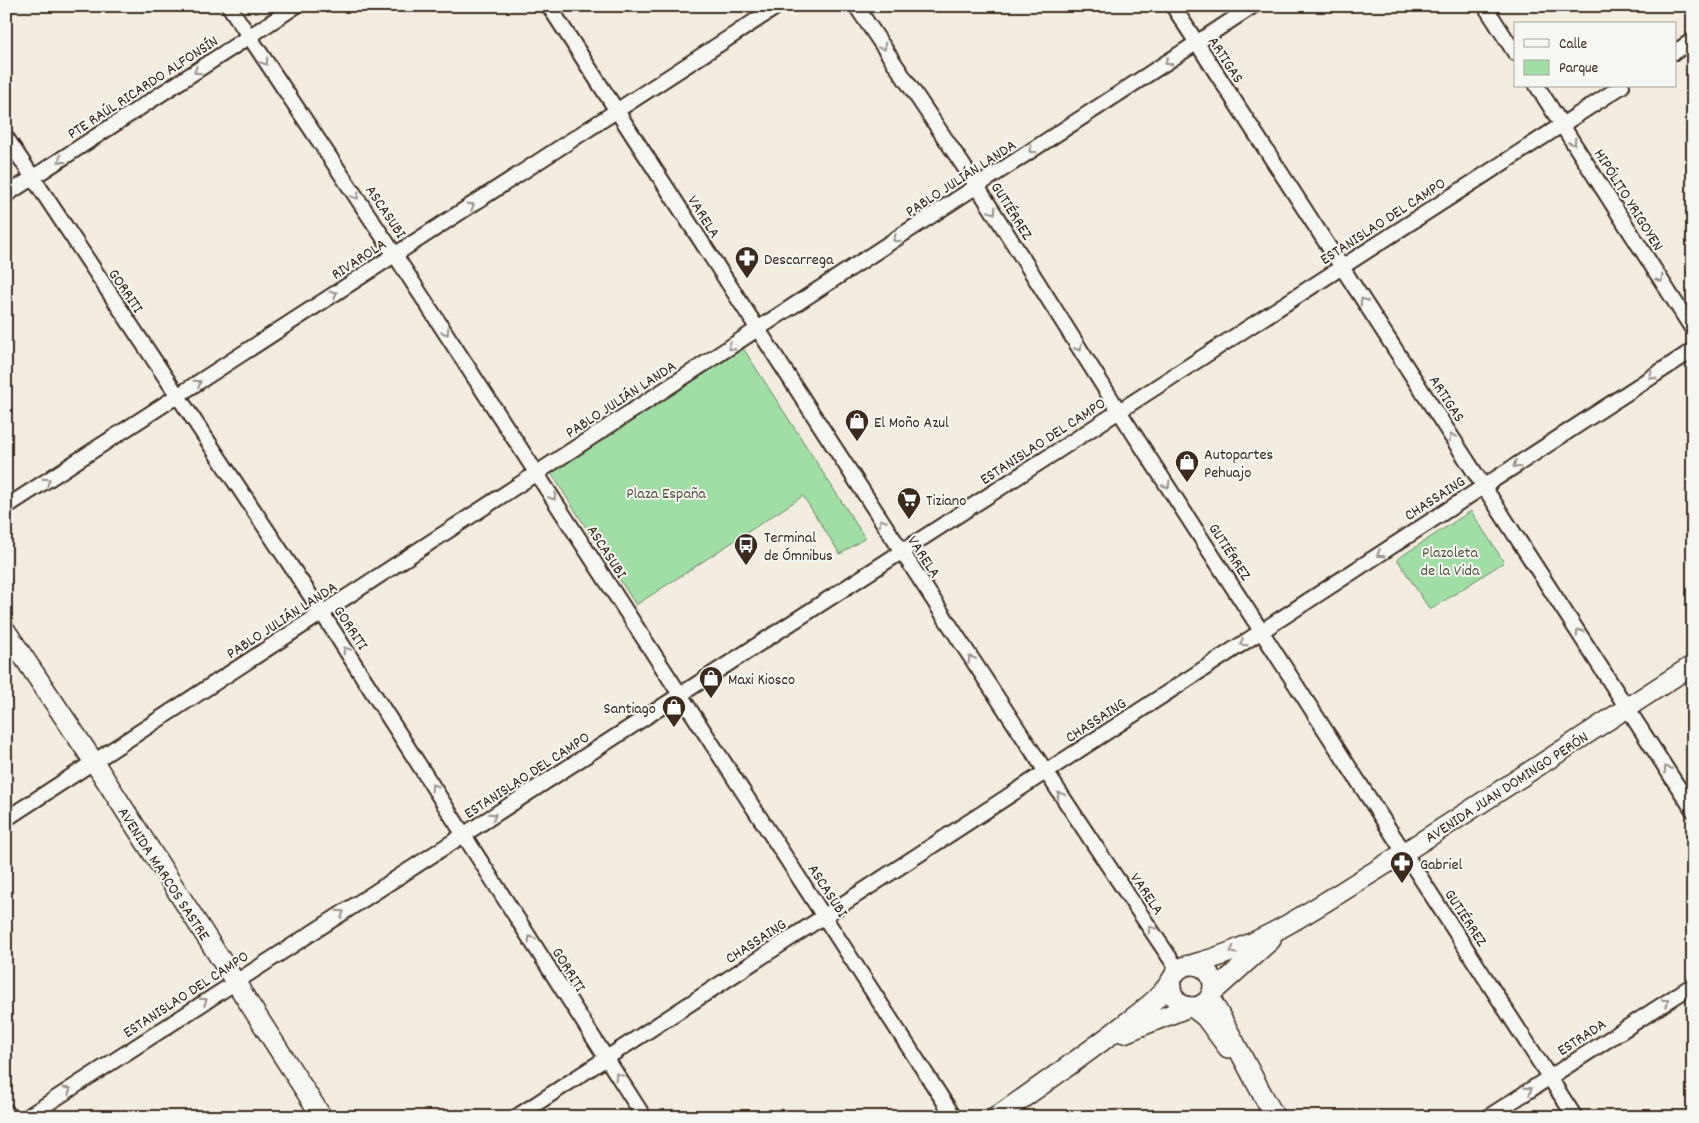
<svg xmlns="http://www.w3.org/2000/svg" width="1699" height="1123" viewBox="0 0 1699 1123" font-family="Dekko,sans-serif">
<rect width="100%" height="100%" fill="#f3ede1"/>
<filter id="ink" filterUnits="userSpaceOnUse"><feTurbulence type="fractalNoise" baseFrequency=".02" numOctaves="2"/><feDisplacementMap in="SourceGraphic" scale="10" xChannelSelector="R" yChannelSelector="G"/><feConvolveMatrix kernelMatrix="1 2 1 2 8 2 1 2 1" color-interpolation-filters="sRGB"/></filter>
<g filter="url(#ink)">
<g fill="#a0dea6" stroke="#6e8462">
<polygon points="743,348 865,538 840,554 803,496 636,605 551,473"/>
<polygon points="1471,511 1504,562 1430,610 1397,559"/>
</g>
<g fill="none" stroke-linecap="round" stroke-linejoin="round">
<g stroke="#3b2a1e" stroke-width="18">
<g id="minor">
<polyline points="229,6 395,255 954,1117"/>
<path d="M549 6C758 328 964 652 1178 970"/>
<polyline points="856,6 977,186 1119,411 1575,1117"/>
<polyline points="1173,6 1693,810"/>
<polyline points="1485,6 1515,53"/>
<polyline points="1675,52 1693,40"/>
<polyline points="1537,86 1693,330"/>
<polyline points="6,137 322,613 644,1117"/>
<polyline points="6,195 296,6"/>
<polyline points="6,507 778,6"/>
<polyline points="6,819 1253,6"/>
<polyline points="6,1111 10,1117"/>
<polyline points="27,1117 1622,86"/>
<polyline points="516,1117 1693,350"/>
<polyline points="1488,1117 1693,985"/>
</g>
</g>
<g stroke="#3b2a1e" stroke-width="22">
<g id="secondary">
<polyline points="6,631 94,762 322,1117"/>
<path d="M1194 964C1260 947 1318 906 1375 871 1482 804 1587 733 1693 665"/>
<circle cx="1192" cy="986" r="21"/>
<polyline points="1212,993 1271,940"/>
<path d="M1210 998C1233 1037 1252 1077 1275 1117"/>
<polyline points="1192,1007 1205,1017 1228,1048"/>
<polyline points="1124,1033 1189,1007"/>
<path d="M996 1117C1039 1087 1081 1058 1122 1026 1141 1011 1159 1000 1172 979"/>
</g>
</g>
<use href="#minor" stroke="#f6f6f2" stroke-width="14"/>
<use href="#secondary" stroke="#f6f6f2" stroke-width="19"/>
</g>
<defs><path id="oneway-chevron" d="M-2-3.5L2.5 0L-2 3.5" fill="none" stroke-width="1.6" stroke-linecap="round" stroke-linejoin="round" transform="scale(1.25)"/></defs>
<g stroke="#989088">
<use href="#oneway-chevron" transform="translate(883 47) rotate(56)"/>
<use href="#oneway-chevron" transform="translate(265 62) rotate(56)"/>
<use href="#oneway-chevron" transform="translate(1168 62) rotate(147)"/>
<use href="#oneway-chevron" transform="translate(197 71) rotate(147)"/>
<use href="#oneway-chevron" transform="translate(1573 142) rotate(58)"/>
<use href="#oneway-chevron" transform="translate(1032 150) rotate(147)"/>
<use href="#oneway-chevron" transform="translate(61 160) rotate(147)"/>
<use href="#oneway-chevron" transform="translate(356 196) rotate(56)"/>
<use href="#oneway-chevron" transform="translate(471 206) rotate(-33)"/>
<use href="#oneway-chevron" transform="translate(993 211) rotate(58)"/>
<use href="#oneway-chevron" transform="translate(896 239) rotate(147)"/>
<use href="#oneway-chevron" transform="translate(1660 279) rotate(58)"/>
<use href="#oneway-chevron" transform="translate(334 294) rotate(-33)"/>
<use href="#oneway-chevron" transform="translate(1363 301) rotate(-123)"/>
<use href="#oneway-chevron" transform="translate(446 332) rotate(57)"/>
<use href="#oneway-chevron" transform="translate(731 347) rotate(147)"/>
<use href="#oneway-chevron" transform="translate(1079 348) rotate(58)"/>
<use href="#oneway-chevron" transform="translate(1652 376) rotate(147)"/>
<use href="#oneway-chevron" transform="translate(198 383) rotate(-33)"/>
<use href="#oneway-chevron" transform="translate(1452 437) rotate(-123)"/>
<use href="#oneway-chevron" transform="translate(1516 465) rotate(147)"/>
<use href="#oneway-chevron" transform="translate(47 481) rotate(-33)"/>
<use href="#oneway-chevron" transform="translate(1167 485) rotate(57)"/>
<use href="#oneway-chevron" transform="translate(553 497) rotate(57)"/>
<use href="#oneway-chevron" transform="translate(882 522) rotate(-123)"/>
<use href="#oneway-chevron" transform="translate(1380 554) rotate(147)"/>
<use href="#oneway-chevron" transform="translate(1579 632) rotate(-123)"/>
<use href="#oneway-chevron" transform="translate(1243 643) rotate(147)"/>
<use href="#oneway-chevron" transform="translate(346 650) rotate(-123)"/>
<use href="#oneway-chevron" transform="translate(971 659) rotate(-123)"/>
<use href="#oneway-chevron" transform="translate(1667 769) rotate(-122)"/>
<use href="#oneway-chevron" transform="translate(434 787) rotate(-123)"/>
<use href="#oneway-chevron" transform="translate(1060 795) rotate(-124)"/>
<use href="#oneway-chevron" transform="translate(493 816) rotate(-33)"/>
<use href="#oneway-chevron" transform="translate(341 913) rotate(-33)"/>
<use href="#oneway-chevron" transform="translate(1151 929) rotate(-124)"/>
<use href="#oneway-chevron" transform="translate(531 939) rotate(-122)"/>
<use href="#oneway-chevron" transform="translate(1233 951) rotate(154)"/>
<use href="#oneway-chevron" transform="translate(204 1001) rotate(-33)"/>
<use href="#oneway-chevron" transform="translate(1666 1002) rotate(-33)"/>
<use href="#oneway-chevron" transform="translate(618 1076) rotate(-123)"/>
<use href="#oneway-chevron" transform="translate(68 1090) rotate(-33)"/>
<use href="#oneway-chevron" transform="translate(1529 1090) rotate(-33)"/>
</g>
</g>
<defs>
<g id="pharmacy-pin" transform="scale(1.25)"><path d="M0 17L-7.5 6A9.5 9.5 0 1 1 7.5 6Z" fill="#3b2a1e" stroke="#f6f6f2"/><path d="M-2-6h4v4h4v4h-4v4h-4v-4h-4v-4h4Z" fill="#fff"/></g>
<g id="shop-pin" transform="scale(1.25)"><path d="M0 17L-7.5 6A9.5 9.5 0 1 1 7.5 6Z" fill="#3b2a1e" stroke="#f6f6f2"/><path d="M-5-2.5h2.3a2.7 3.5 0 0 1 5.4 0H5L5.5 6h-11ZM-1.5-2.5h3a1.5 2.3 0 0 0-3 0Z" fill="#fff"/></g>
<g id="supermarket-pin" transform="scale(1.25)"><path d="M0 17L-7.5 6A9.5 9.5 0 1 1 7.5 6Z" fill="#3b2a1e" stroke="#f6f6f2"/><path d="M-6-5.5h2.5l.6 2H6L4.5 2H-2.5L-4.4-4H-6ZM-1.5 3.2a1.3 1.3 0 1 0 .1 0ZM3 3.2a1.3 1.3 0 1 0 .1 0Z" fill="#fff"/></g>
<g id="bus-pin" transform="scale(1.25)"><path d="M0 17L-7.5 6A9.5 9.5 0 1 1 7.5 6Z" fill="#3b2a1e" stroke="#f6f6f2"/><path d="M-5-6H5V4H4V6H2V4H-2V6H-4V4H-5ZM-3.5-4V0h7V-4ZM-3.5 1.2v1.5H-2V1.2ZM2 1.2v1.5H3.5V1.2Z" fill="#fff"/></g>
</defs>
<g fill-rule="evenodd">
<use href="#pharmacy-pin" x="747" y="258"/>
<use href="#shop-pin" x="857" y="421"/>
<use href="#shop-pin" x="1187" y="462"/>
<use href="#supermarket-pin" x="909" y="499"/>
<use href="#bus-pin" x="746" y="545"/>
<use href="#shop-pin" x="711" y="678"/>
<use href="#shop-pin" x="674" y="707"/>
<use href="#pharmacy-pin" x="1402" y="863"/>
</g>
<g text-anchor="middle" stroke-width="4" stroke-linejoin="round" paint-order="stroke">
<g font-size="16" fill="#3b2a1e" stroke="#f6f6f2">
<text transform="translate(1227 59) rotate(57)" y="6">ARTIGAS</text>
<text transform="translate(142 86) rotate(-33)" y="6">PTE RAÚL RICARDO ALFONSÍN</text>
<text transform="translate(960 177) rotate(-33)" y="6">PABLO JULIÁN LANDA</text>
<text transform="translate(1630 199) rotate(58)" y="6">HIPÓLITO YRIGOYEN</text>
<text transform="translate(1013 210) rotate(58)" y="6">GUTIÉRREZ</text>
<text transform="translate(387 211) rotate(56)" y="6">ASCASUBI</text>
<text transform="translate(705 216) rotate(58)" y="6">VARELA</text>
<text transform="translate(1382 220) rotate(-33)" y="6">ESTANISLAO DEL CAMPO</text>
<text transform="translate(358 258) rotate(-33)" y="6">RIVAROLA</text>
<text transform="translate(127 290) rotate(56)" y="6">GORRITI</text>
<text transform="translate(620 398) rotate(-33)" y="6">PABLO JULIÁN LANDA</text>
<text transform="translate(1448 398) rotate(57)" y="6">ARTIGAS</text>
<text transform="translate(1042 440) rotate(-33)" y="6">ESTANISLAO DEL CAMPO</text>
<text transform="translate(1434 497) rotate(-33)" y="6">CHASSAING</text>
<text transform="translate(608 551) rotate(57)" y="6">ASCASUBI</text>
<text transform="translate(1231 551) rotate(57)" y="6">GUTIÉRREZ</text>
<text transform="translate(925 556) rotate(57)" y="6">VARELA</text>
<text transform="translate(281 619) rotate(-33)" y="6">PABLO JULIÁN LANDA</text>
<text transform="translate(352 627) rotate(57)" y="6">GORRITI</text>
<text transform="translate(1095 719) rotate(-33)" y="6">CHASSAING</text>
<text transform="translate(526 774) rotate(-33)" y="6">ESTANISLAO DEL CAMPO</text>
<text transform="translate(1506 786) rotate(-33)" y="6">AVENIDA JUAN DOMINGO PERÓN</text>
<text transform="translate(165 873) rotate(57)" y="6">AVENIDA MARCOS SASTRE</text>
<text transform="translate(829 890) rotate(57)" y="6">ASCASUBI</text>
<text transform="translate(1148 893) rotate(56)" y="6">VARELA</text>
<text transform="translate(1467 917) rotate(57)" y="6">GUTIÉRREZ</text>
<text transform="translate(755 940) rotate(-33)" y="6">CHASSAING</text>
<text transform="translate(570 969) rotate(58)" y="6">GORRITI</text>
<text transform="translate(185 993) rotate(-33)" y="6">ESTANISLAO DEL CAMPO</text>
<text transform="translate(1581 1036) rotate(-33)" y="6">ESTRADA</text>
</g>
<g font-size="16" fill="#3b2a1e" stroke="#f6f6f2" text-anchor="start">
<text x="764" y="264">Descarrega</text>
<text x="874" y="427">El Moño Azul</text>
<text x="1204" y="459">Autopartes<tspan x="1204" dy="18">Pehuajo</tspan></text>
<text x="926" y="505">Tiziano</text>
<text x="764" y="542">Terminal<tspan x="764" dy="18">de Ómnibus</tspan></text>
<text x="728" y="684">Maxi Kiosco</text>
<text x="656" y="713" text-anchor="end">Santiago</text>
<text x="1420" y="869">Gabriel</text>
</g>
<g font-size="16" fill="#545740" stroke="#f6f6f2">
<text x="666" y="498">Plaza España</text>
<text x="1450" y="557">Plazoleta<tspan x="1450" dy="18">de la Vida</tspan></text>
</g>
</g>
<rect width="1699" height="1123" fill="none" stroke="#f6f6f2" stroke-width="25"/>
<rect x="12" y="12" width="1674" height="1098" fill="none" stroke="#3b2a1e" stroke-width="2" filter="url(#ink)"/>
<rect x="1514" y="22" width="162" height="65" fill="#f6f6f2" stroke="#aba49d"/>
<rect x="1524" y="39" width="25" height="8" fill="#f6f6f2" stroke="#aba49d"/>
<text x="1559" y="48" font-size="15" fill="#3b2a1e">Calle</text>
<rect x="1524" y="60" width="25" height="15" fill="#a0dea6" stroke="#aba49d"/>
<text x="1559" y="72" font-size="15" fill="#3b2a1e">Parque</text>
</svg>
